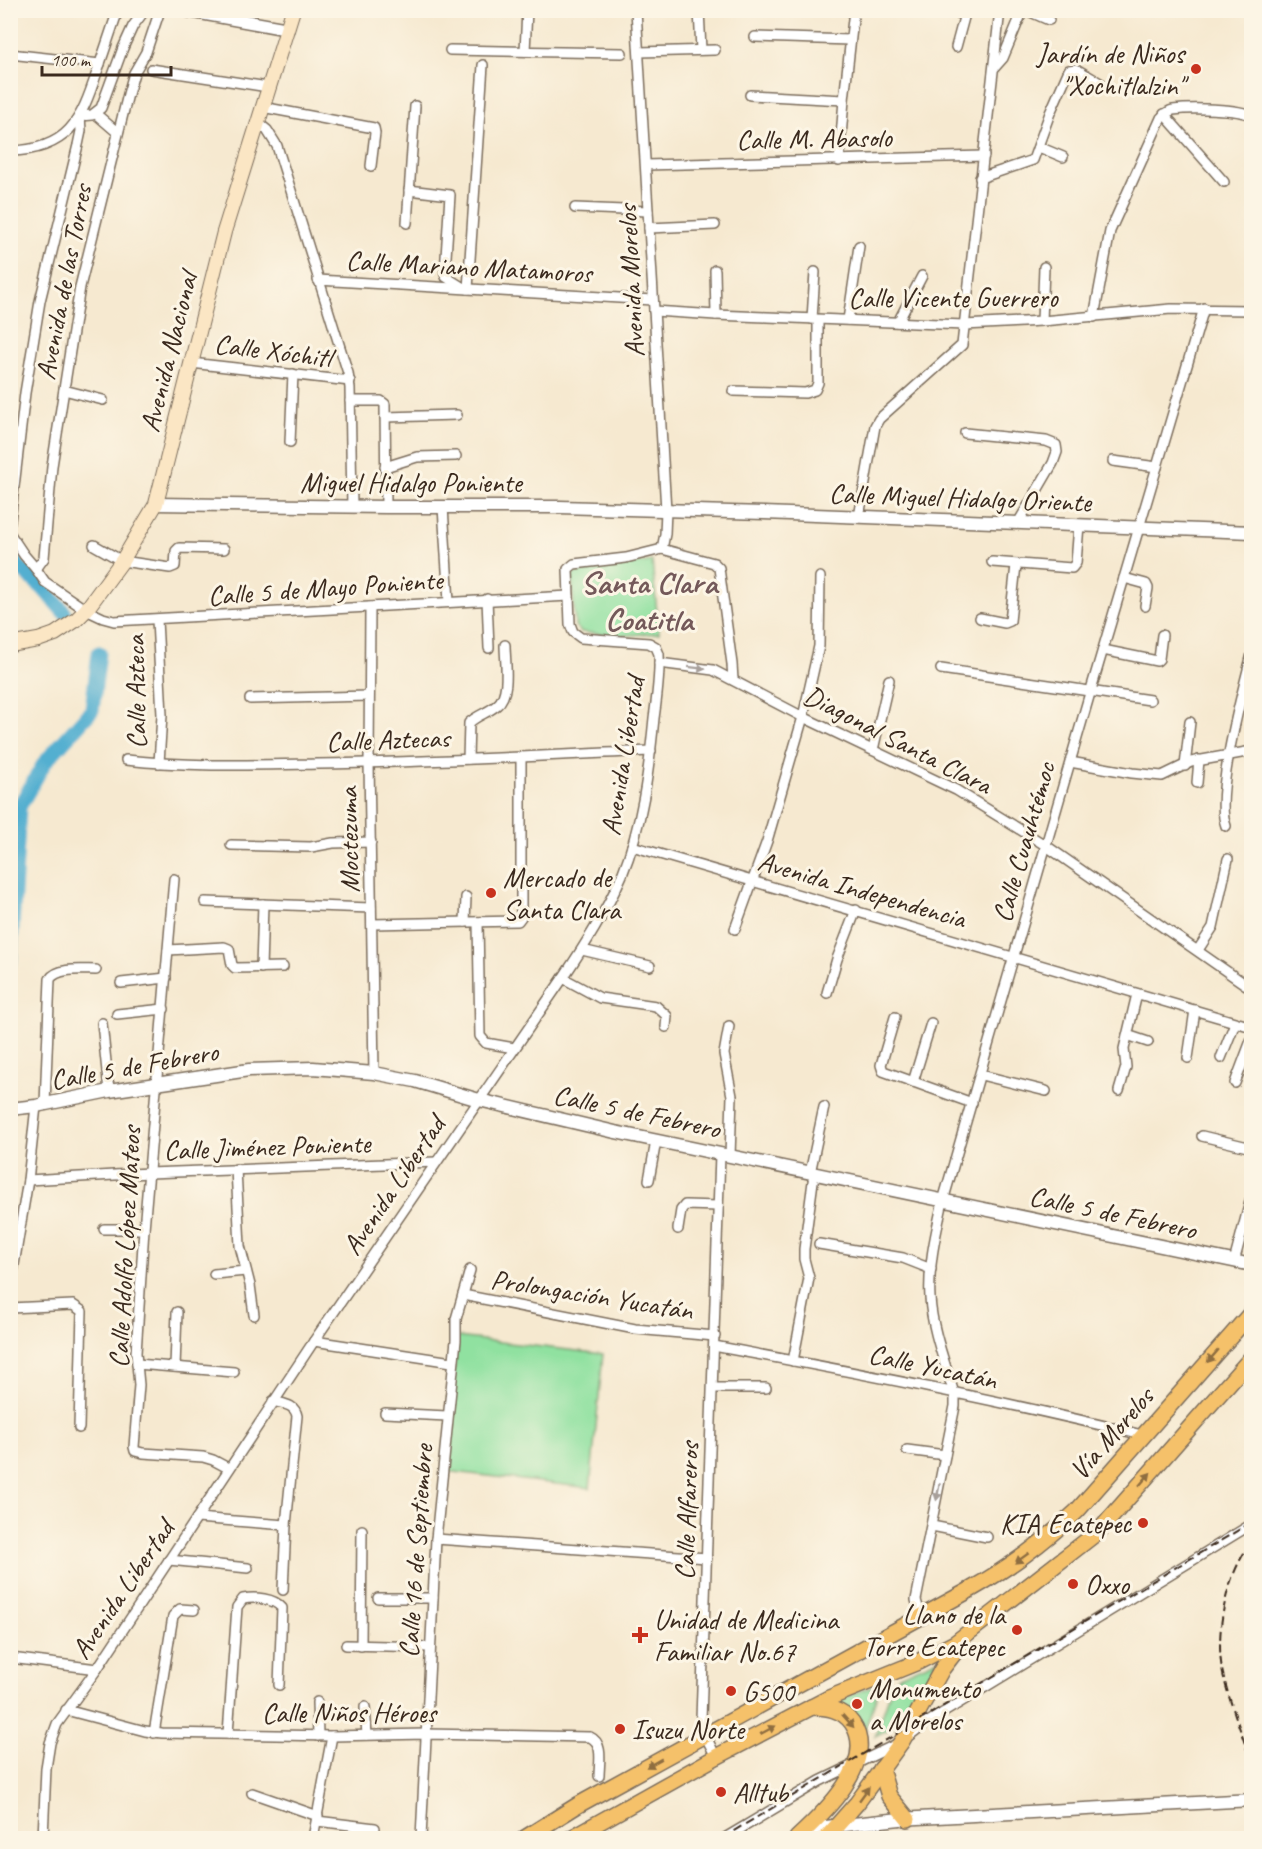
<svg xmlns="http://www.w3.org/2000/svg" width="1262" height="1849" viewBox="0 0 1262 1849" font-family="Caveat,sans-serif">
<rect width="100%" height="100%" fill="#fcf5e5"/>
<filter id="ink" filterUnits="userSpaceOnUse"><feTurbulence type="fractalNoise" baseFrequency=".0167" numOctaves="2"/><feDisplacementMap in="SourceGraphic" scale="12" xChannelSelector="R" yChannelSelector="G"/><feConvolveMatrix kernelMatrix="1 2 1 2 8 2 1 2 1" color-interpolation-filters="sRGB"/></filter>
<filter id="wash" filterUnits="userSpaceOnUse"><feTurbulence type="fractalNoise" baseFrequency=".008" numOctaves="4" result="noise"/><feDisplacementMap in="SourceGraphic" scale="24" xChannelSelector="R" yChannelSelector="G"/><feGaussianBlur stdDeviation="1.35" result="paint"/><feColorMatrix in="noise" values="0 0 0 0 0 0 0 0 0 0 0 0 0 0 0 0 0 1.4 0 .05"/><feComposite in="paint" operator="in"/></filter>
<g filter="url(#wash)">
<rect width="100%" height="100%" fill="#f6e9d0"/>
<g fill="#90e1a0" stroke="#66865f" stroke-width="1.5">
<polygon points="652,561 659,633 618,636 581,632 575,626 572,576 574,573"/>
<polygon points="457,1337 603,1354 590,1488 446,1471"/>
<polygon points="938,1659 900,1723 875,1736 892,1687 899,1676"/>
<polygon points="881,1683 864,1732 830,1703"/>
</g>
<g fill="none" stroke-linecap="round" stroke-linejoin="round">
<g stroke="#52afd0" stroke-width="15">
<polyline points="10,554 19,567 43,588 64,612"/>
<polyline points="10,961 19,807 45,762 92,710 99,653"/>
</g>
</g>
</g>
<g filter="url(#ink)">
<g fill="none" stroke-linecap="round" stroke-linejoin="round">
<g stroke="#7c6d5c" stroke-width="12">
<g id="minor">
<polyline points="636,10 666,510 665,534 662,549"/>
<polyline points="699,10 701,50"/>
<polyline points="943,10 965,15"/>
<polyline points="1026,10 1049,20"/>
<polyline points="755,37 850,40"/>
<polyline points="956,47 966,10"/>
<polyline points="450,50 622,53"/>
<polyline points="525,51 527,10"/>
<polyline points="639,52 715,50"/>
<polyline points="10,54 100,64"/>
<polyline points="995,67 1003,58 1023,10"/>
<polyline points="151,69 268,87"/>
<polyline points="750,95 844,100"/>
<polyline points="262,107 374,128 375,133 371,166"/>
<polyline points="96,114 118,133"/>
<polyline points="1164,114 1224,182"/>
<polyline points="80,116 92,115 101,108 123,48 133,26 145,10"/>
<polyline points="257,122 267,130 277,146 348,373 350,388 352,507"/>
<polyline points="1039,147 1063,157"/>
<path d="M10 151C68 150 81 121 97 72 104 52 111 31 118 10"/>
<polyline points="839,161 844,100 854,10"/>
<polyline points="646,165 984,156"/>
<polyline points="980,178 1033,160 1050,113 1069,70 1076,69 1105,86"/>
<polyline points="409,190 450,195 445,273 446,277 462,287"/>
<polyline points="575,208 648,211"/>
<polyline points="407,223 415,106"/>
<polyline points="649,228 715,225"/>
<polyline points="715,270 716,315"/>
<polyline points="318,280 653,300"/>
<polyline points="468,289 483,65"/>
<polyline points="654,311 716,315 964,325 1042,321 1171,309 1252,310"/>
<path d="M1094 317 1110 231 1161 118C1165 114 1168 111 1173 110 1189 108 1239 108 1252 116"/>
<polyline points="812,319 815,272"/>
<polyline points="848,320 859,246"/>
<polyline points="1042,321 1044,267"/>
<polyline points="898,322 922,276"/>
<polyline points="191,363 350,381"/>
<polyline points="64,390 103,400"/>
<polyline points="733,391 805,393 815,390 818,383 818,320"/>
<polyline points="350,401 381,401 385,404 386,507"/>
<polyline points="385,417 457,415"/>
<polyline points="965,433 1046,441 1056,445 1057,452 1053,463 1018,523"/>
<polyline points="290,442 293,374"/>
<polyline points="1113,461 1157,467"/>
<polyline points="385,467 417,457 456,456"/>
<polyline points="443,507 449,602"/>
<polyline points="859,517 875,426 879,419 962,345 1000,10"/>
<polyline points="10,521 25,393 40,301 78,145 81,131 80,116"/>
<polyline points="10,534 24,555 36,569 45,582 86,610 103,618 114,621 569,596"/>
<polyline points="94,545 122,561 170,568 175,566 176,551 179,548 224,549"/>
<polyline points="662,549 714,563 719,568 732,664 733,680"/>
<polyline points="992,562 1072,568 1076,563 1079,525"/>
<polyline points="36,569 44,558 52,466 80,287 128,94 134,73 146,52 160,10"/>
<polyline points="1124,578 1146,584 1148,588 1145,606"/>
<polyline points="487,599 489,648"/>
<polyline points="370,607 369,763 374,1073"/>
<polyline points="980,618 1005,623 1010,621 1016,565"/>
<polyline points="157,620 162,715 159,763"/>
<polyline points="1103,650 1157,661 1159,659 1162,635"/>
<polyline points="659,663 713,670 803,717 956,790 1045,845 1252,989"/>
<polyline points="941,669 1150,700"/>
<polyline points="250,699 369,696"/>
<polyline points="873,750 889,680"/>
<path d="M468 759 469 723C477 715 488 713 497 705 511 694 505 662 505 645"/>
<path d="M126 760C189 767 254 765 318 764 429 762 540 756 651 751"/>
<polyline points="1070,762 1132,773 1162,776 1191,762 1252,751"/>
<polyline points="1185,766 1190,722"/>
<polyline points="1197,783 1199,760"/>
<path d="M1226 826C1214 795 1243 690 1252 654"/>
<polyline points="231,845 311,847 333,843 371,842"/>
<polyline points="632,846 1252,1027"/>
<polyline points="174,879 144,1229 136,1353 139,1385 134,1447 135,1451 143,1453 203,1457 213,1460 228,1468"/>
<polyline points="205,902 371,908"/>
<polyline points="465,922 466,897"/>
<polyline points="478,922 480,1036 486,1043 514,1048"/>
<polyline points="372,924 518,921 521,917 521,757"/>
<polyline points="735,929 767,841 803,717 819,646 820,577"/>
<polyline points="168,950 224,947 229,949 232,965 235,968 283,967"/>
<polyline points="582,950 650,966"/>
<polyline points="1198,950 1213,927 1228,859"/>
<polyline points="261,968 263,904"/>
<polyline points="563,978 600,998 656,1006 667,1016 666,1027"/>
<polyline points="121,983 166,978"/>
<polyline points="827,993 837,959 856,910"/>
<polyline points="117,1014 164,1009"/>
<polyline points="895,1017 881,1065 883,1071 972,1103"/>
<polyline points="102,1023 109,1091"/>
<polyline points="729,1026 724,1054 732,1096 730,1156"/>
<polyline points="1127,1035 1148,1042"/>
<polyline points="1188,1058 1195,1010"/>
<polyline points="1221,1058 1235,1023"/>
<polyline points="981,1075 1046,1091"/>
<polyline points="913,1082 931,1023"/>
<polyline points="1235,1083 1252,1038"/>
<polyline points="1119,1091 1126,1067 1124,1049 1137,994"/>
<path d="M45 1104 50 979C58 967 82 970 96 970"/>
<polyline points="1202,1136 1252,1148"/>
<polyline points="236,1169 240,1246 250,1285 254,1315"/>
<polyline points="810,1173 824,1107"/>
<polyline points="28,1180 149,1173 436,1162"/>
<polyline points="649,1180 656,1141"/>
<polyline points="104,1229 144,1229"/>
<polyline points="678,1229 681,1210 685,1205 718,1206"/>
<polyline points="819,1244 903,1258 931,1269"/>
<polyline points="1234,1262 1252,1194"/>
<polyline points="214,1274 246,1271"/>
<polyline points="10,1289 28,1180 36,1106"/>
<polyline points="463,1295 635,1329 715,1336"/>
<polyline points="10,1308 73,1305 82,1311 79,1428"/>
<polyline points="314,1341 452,1362"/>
<path d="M714 1346C858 1373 1001 1400 1142 1435"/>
<polyline points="793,1361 809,1278 804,1259 804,1249 814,1174"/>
<polyline points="137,1364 234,1372"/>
<polyline points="175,1367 177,1312"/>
<polyline points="713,1388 766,1388"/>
<path d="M273 1401C283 1404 295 1404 297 1416L286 1525 283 1590"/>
<polyline points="385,1413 447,1416"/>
<polyline points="907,1450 945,1455"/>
<polyline points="197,1518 286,1525"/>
<polyline points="932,1526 987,1537"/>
<polyline points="436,1539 707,1558"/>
<polyline points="169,1560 248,1568"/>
<polyline points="378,1598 433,1598"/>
<path d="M921 1618 916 1600 955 1406V1397C946 1365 932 1331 930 1298 928 1265 936 1233 943 1201L1090 693 1204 308"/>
<polyline points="346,1645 429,1647"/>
<polyline points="361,1646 362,1530"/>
<polyline points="11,1658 97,1669"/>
<polyline points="317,1702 318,1736"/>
<polyline points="365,1707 367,1735"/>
<path d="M66 1710 145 1731 162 1733 332 1736 426 1734 590 1737C604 1743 599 1763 599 1776"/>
<polyline points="154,1733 173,1616 180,1609 194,1610"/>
<path d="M228 1734 237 1607 243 1599C255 1597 274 1598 282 1608L279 1685"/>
<polyline points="910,1735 923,1725 1252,1524"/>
<polyline points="716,1757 705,1735 701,1719 720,1154"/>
<polyline points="252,1793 318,1816"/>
<polyline points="317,1821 375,1828"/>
<path d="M43 1838 46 1768 50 1743 57 1724 97 1669 314 1341 563 978C585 945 606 912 622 875 642 826 649 770 654 718 657 697 660 675 659 654L656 647 649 643 581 638 573 632 570 624 568 569 574 564 626 558 662 549"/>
<polyline points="313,1838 332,1736"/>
<polyline points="421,1838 436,1539 456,1340 456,1319 470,1270"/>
<polyline points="725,1838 820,1781 899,1743"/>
</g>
</g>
<g stroke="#7c6d5c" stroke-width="15">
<g id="tertiary">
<polyline points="184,10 288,29"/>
<polyline points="156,504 386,507 560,507 764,513 1252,532"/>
<polyline points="10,1109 36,1106 109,1091 249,1070 313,1068 374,1073 415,1081 479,1100 615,1132 1252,1265"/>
<polyline points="807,1829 900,1819 1252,1800"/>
</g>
</g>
<g stroke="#7c6d5c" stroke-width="16">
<polyline id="secondary" points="10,645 38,640 55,634 76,620 86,610 122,561 156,504 224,232 293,10"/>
</g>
<g stroke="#7c6d5c" stroke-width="18">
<g id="primary">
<polyline points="881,1769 889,1796 908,1819"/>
<path d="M525 1838 578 1805 968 1591C1010 1567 1041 1545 1077 1511L1252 1312"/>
<polyline points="571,1838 716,1757 829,1698 918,1662 955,1643 1099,1531 1252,1357"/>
<path d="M797 1838C823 1814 879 1762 852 1723 842 1709 827 1707 811 1707"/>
<polyline points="826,1838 857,1803 902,1741 942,1669 962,1643"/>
</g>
</g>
<use href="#minor" stroke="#fff" stroke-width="9"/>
<use href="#tertiary" stroke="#fff" stroke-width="12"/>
<use href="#secondary" stroke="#fbe6c4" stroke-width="14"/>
<use href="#primary" stroke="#f5c16b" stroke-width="15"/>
<g stroke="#3b2a1e" stroke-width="2" stroke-dasharray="9 4.5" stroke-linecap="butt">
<path d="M1252 1542C1226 1573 1214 1635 1223 1674 1230 1705 1243 1735 1252 1766"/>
<polyline points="722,1838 1252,1522"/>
</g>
</g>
<defs><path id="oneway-solid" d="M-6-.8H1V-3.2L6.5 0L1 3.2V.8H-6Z" transform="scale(1.5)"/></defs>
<g fill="#a79f9a">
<use href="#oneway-solid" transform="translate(697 668) rotate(7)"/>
<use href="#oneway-solid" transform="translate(938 1492) rotate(101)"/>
</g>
<g fill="#8f6e41">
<use href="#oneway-solid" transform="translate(1213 1356) rotate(131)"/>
<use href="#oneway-solid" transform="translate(1145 1479) rotate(-49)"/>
<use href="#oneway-solid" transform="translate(1022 1558) rotate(144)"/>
<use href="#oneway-solid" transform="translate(848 1721) rotate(48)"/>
<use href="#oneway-solid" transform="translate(768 1730) rotate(-28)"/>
<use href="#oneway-solid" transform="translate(654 1763) rotate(151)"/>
<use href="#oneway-solid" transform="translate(864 1794) rotate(-54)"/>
</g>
</g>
<g fill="#c8321e" stroke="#fcf5e5" stroke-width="2">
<circle cx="1196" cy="69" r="6"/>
<circle cx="491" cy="893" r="6"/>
<circle cx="1143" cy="1523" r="6"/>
<circle cx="1073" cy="1584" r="6"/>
<circle cx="1017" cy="1630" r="6"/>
<path d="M637 1626h6v6h6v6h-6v6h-6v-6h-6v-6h6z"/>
<circle cx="731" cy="1691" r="6"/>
<circle cx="857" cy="1704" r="6"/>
<circle cx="620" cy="1729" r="6"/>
<circle cx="721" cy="1792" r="6"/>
</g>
<g text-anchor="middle" stroke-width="6" stroke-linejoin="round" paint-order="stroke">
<g font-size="28" fill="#3b2a1e" stroke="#fcf5e5" text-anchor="start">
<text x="1184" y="63" text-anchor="end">Jardín de Niños<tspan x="1184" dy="32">"Xochitlalzin"</tspan></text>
<text x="503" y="887">Mercado de<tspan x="503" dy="32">Santa Clara</tspan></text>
<text x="1131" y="1533" text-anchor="end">KIA Ecatepec</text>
<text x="1085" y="1594">Oxxo</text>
<text x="1005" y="1624" text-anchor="end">Llano de la<tspan x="1005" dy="32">Torre Ecatepec</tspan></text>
<text x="654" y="1629">Unidad de Medicina<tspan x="654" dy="32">Familiar No.67</tspan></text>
<text x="869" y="1698">Monumento<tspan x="869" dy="32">a Morelos</tspan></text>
<text x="743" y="1701">G500</text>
<text x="632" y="1739">Isuzu Norte</text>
<text x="733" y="1802">Alltub</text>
</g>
<g font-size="28" fill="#3b2a1e" stroke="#fcf5e5">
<text transform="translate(814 138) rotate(-1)" y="10">Calle M. Abasolo</text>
<text transform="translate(469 266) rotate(3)" y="10">Calle Mariano Matamoros</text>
<text transform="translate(630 281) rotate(-93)" y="10">Avenida Morelos</text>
<text transform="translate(63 282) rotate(-79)" y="10">Avenida de las Torres</text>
<text x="953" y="307">Calle Vicente Guerrero</text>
<text transform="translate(273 350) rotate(7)" y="10">Calle Xóchitl</text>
<text transform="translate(168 352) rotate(-76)" y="10">Avenida Nacional</text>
<text x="411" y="492">Miguel Hidalgo Poniente</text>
<text transform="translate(960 497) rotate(2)" y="10">Calle Miguel Hidalgo Oriente</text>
<text transform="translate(325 587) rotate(-4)" y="10">Calle 5 de Mayo Poniente</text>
<text transform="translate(135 692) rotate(-91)" y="10">Calle Azteca</text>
<text transform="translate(388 739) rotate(-2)" y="10">Calle Aztecas</text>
<text transform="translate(898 739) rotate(27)" y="10">Diagonal Santa Clara</text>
<text transform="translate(622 756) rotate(-81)" y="10">Avenida Libertad</text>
<text transform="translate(348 840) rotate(-91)" y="10">Moctezuma</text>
<text transform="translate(1023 842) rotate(-74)" y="10">Calle Cuauhtémoc</text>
<text transform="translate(862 889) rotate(16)" y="10">Avenida Independencia</text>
<text transform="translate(134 1065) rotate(-10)" y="10">Calle 5 de Febrero</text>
<text transform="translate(637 1111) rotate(12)" y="10">Calle 5 de Febrero</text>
<text transform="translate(267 1146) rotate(-2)" y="10">Calle Jiménez Poniente</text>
<text transform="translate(393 1185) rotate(-56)" y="10">Avenida Libertad</text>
<text transform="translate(1113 1212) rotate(12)" y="10">Calle 5 de Febrero</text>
<text transform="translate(124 1247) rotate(-87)" y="10">Calle Adolfo López Mateos</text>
<text transform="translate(592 1294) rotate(9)" y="10">Prolongación Yucatán</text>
<text transform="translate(933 1366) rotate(12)" y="10">Calle Yucatán</text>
<text transform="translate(1111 1433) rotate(-49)" y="10">Vía Morelos</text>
<text transform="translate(686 1511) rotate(-88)" y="10">Calle Alfareros</text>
<text transform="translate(415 1551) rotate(-86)" y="10">Calle 16 de Septiembre</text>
<text transform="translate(122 1589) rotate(-56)" y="10">Avenida Libertad</text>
<text x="349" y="1722">Calle Niños Héroes</text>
</g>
<g font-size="32" font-weight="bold" fill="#74595a" stroke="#fcf5e5">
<text x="649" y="593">Santa Clara<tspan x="649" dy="37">Coatitla</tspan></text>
</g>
</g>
<rect width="1262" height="1849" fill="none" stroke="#fcf5e5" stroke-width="36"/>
<path d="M42 66v9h129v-9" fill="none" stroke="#3b2a1e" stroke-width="3"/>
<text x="51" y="66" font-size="18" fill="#3b2a1e" stroke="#fcf5e5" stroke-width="4.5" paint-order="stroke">100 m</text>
</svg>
